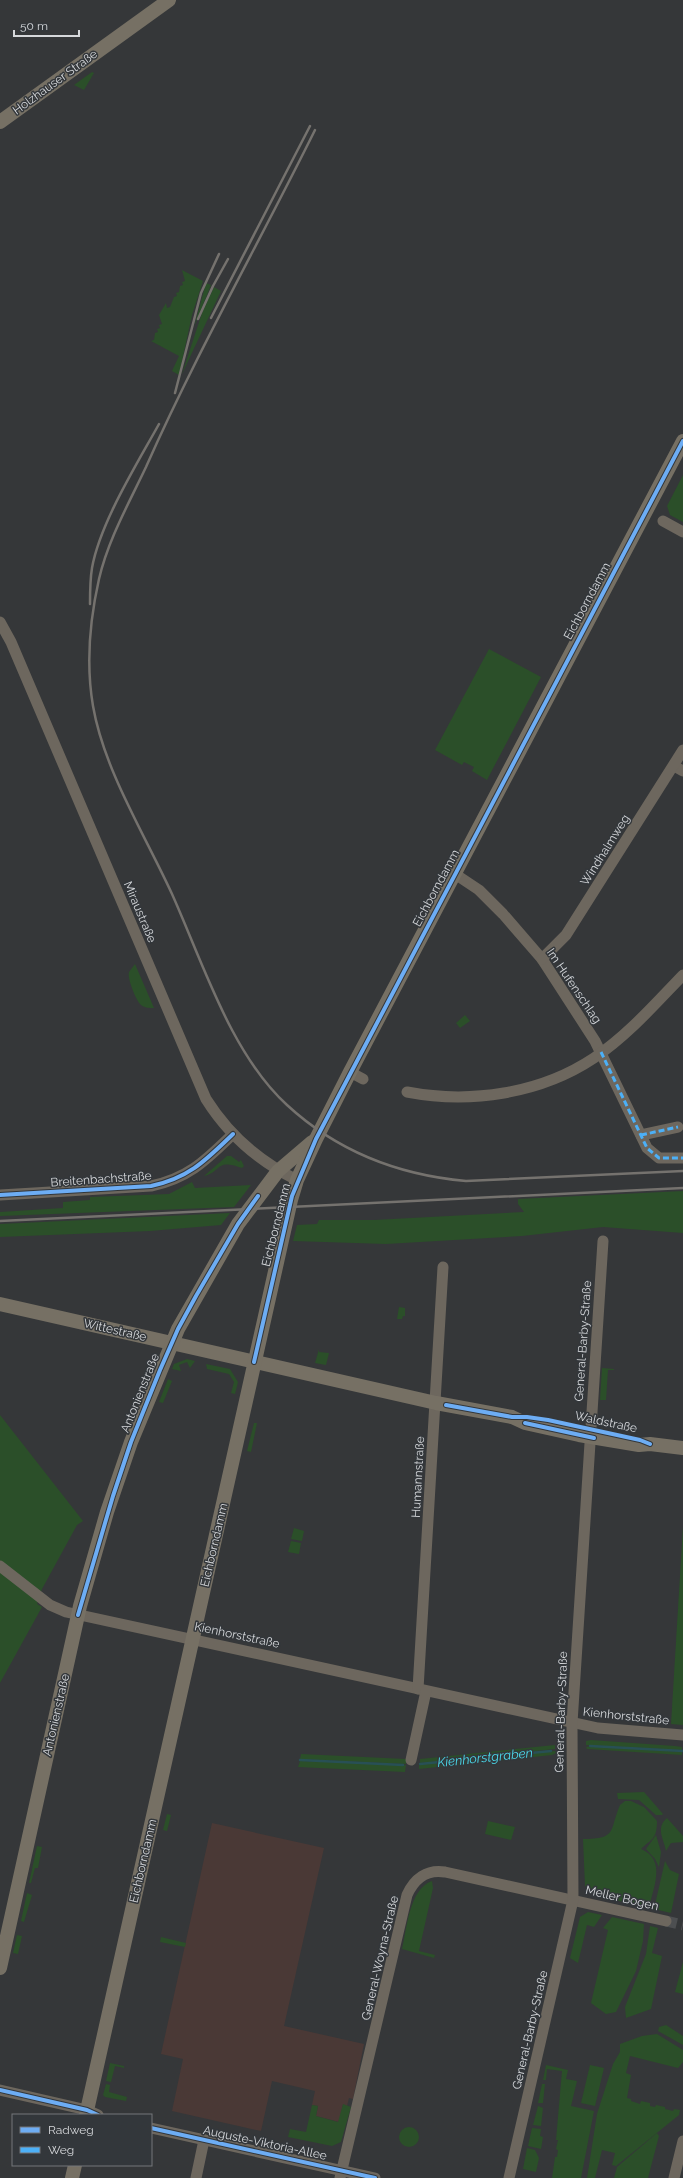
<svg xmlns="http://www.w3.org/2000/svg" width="683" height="2178" viewBox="0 0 683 2178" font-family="Raleway,sans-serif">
<rect width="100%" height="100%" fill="#353739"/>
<polygon fill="#4a3936" points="212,1823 324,1848 284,2026 364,2044 353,2099 349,2098 347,2106 343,2105 339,2122 316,2116 318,2106 312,2105 315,2091 272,2081 261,2131 172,2111 183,2059 161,2054"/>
<g fill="#2b4f29">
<polygon points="92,72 94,73 84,90 74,85"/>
<polygon points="182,270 203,281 192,315 179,375 172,371 179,356 151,341 154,340 155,333 158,332 157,329 160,328 159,325 162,324 159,315 166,303 167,308 170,307 174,297 177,296 176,293 179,292 180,286 183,285 182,282 185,281"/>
<polygon points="206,283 211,285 194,327"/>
<polygon points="214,287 221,291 182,374 202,313"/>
<polygon points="683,475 683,522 670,515 667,506"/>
<polygon points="489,649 541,677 487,780 472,771 474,767 464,762 462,765 435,750"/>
<path d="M135 964 154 1008C149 1008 145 1008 141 1005 136 1001 127 978 129 972Z"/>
<polygon points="465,1015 470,1021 460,1028 456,1023"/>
<path d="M227 1156H231L239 1162 241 1160 244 1166 242 1168C215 1158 222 1172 204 1176Z"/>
<polygon points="192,1182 195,1188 251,1185 234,1207 0,1216 0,1212 63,1208 63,1202 90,1200 90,1197 169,1194"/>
<polygon points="683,1191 683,1233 603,1227 522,1236 386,1244 293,1241 297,1225 317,1224 319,1220 374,1220 524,1212 518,1204 518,1199"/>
<polygon points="230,1213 221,1225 150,1231 0,1237 0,1224"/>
<polygon points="399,1307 405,1308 405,1316 403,1316 402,1319 397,1319"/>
<polygon points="319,1349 319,1352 329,1353 326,1365 315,1363"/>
<polygon points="187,1359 195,1361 190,1368 187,1362 179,1365 181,1371 172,1369 174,1364"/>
<polygon points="206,1364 230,1369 238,1382 235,1394 231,1393 234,1382 229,1374 207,1369"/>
<polygon points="602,1368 614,1369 614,1370 608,1370 606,1400 600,1400"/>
<polygon points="168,1379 172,1381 163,1403 159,1402"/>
<polygon points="0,1415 83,1521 77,1525 42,1589 37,1604 42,1607 0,1683"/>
<polygon points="254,1423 257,1423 251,1452 247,1451"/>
<polygon points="683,1526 683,1725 671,1724"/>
<polygon points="294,1528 304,1531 302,1541 291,1539"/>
<polygon points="291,1541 301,1543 299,1554 288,1552"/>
<polygon points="591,1740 675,1746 682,1747 682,1750 586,1745 586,1741"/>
<polygon points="555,1745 555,1749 420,1763 420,1759"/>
<polygon points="591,1746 682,1752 682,1755 587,1749 586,1747"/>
<polygon points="555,1751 556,1753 552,1755 419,1769 419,1765"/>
<polygon points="301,1754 406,1759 406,1764 300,1759"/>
<polygon points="300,1761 406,1765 405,1772 298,1767"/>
<polygon points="644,1792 663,1814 662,1815 656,1815 639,1800 618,1799 617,1793"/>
<path d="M631 1801 644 1807 657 1821C657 1840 651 1839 641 1849 667 1860 653 1888 649 1908L593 1895 592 1889 585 1886 583 1839C618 1839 609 1830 620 1805L625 1801Z"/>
<polygon points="167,1814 171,1815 167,1831 163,1830"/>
<path d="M667 1818 683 1836V1842L671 1843 666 1851C664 1839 655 1828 667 1818Z"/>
<polygon points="488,1821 515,1827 511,1840 485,1834"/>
<polygon points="656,1835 661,1852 659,1867 655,1859 646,1849"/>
<polygon points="37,1846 42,1847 38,1868 35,1868 31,1883 29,1883"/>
<polygon points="665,1861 670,1870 679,1874 671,1913 654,1909"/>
<path d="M432 1881 433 1888 419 1951 435 1955 434 1958 402 1949C407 1929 409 1889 432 1881Z"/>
<polygon points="27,1893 32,1895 24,1922 21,1921"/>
<polygon points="588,1912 602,1915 594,1927 587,1925 578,1963 570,1958 580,1917"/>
<polygon points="612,1917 644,1924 643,1941 636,1971 616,2012 606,2014 591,2003 608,1930 603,1928"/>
<polygon points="650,1926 658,1928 652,1953 662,1956 651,2009 626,2018 625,2007 646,1954"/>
<polygon points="17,1935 22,1936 18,1954 13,1953"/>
<polygon points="161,1937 186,1943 185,1947 160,1942"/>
<polygon points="683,1962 683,1994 675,1992"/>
<polygon points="666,2025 683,2036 683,2045 658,2031 659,2027"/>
<polygon points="657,2034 683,2050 683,2062 678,2068 630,2056 626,2073 631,2075 627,2098 631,2099 631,2101 640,2104 641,2101 650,2103 650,2106 655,2107 656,2105 665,2107 665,2109 673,2111 674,2109 680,2110 679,2115 616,2166 612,2165 615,2153 602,2150 595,2178 587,2178 597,2114 613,2064 620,2052 620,2044 642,2036"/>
<polygon points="110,2063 124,2066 124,2068 115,2066 111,2082 106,2081"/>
<polygon points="546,2065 568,2070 566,2079 577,2081 571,2106 594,2111 581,2178 552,2178 555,2157 557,2157 558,2150 556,2149 558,2140 556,2140 562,2071 547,2069 546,2080 543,2080"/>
<polygon points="590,2065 604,2068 595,2106 581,2103"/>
<polygon points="106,2084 110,2085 109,2092 127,2097 126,2101 105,2097 103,2095"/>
<polygon points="542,2084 545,2084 543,2103 538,2103"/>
<polygon points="343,2104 351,2107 341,2142 332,2146 288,2137 290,2129 306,2132 312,2105 318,2106 316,2116 338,2122"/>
<polygon points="538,2106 543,2108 541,2126 533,2125"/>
<circle cx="409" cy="2137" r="10"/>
<polygon points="532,2128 541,2129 540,2136 543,2137 541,2149 528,2146"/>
<polygon points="657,2133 659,2136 648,2178 614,2178 617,2167"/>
<polygon points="527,2148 535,2150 539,2158 536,2172 523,2169"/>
</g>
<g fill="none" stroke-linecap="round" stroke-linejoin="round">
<g stroke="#285055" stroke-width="2.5">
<polyline points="590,1746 683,1751"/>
<polyline points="300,1760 403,1765"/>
<polyline points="420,1764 551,1751"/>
</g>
<polyline stroke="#4d4f51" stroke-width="11" stroke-dasharray="11 5.5" stroke-linecap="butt" points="666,1921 683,1925"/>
<g stroke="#6d675e" stroke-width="11">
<polyline points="663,521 683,532"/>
<path d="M0 622 11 642 206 1099C228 1134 260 1162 297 1180"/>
<polyline points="674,766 683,771"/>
<polyline points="455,874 479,890 503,914 542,959 595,1041 647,1148 659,1158 683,1158"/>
<polyline points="542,959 566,935 683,750"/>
<polyline points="350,1072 363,1079"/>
<path d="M407 1092C470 1104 540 1094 594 1058 628 1035 655 1004 683 975"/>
<polyline points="641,1135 678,1127"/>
<path d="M0 1195 151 1186C189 1178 206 1160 233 1134"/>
<polyline points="0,1566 50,1605 66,1612 598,1728 683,1735"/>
<polyline points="418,1689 443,1267"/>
<polyline points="411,1760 426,1691"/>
<polyline points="0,2090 87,2110 98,2115"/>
<polyline points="151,2128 375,2178"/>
<polyline points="196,2178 204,2140"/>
<path d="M340 2178 407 1895C414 1879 427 1869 445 1872L666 1921"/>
<polyline points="509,2178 573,1900 572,1723 603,1241"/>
<polyline points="674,2178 683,2141"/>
</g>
<g stroke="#767064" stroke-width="14">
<polyline points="0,122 169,0"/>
<polyline points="0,1304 436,1403 512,1417 525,1423 579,1435 639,1445 650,1444 683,1448"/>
<polyline points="0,1968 80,1606 107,1512 131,1442 178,1329 238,1224 278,1171 312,1142"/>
<polyline points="86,2115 291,1200 297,1180 316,1139 350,1072 683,441"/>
<polyline points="72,2178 75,2165"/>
</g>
<g stroke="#75726e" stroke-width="2.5">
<path d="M315 130C259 243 197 352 146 467 129 503 108 540 99 579 90 619 86 665 93 706 104 770 145 835 172 894 203 963 231 1054 287 1105 338 1152 398 1175 466 1181L683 1171"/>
<polyline points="211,318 310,126"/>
<polyline points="198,319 213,286 228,259"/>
<polyline points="175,393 201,293 219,254"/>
<path d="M90 604C90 592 90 580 92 568 100 523 137 464 159 424"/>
<polyline points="0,1221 683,1188"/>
</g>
<g stroke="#4cb0f7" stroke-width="3" stroke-dasharray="6 3" stroke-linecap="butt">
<polyline points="601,1052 647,1148 659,1158 683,1158"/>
<polyline points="641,1135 678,1127"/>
</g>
<g stroke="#33373b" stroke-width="6">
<g id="cycleway">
<path d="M0 1195 151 1186C189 1178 206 1160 233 1134"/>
<polyline points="254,1362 292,1196 316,1139 683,441"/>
<polyline points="446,1405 512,1417 527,1417 548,1420 640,1440 650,1444"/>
<polyline points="525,1423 594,1438"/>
<polyline points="78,1615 113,1496 131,1442 160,1370 178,1329 196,1296 238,1224 258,1196"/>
<polyline points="0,2090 87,2110 98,2115"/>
<polyline points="151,2128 375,2178"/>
</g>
</g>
<use href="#cycleway" stroke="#6dadf4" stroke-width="4"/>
</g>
<g text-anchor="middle" stroke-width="3" stroke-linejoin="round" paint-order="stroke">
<g font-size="12" fill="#d6d8db" stroke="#33373b">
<text transform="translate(55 82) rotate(-36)" y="4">Holzhauser Straße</text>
<text transform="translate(587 601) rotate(-62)" y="4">Eichborndamm</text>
<text transform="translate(605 850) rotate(-58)" y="4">Windhalmweg</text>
<text transform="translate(436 888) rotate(-62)" y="4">Eichborndamm</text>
<text transform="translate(140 912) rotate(67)" y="4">Miraustraße</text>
<text transform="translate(574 986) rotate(56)" y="4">Im Hufenschlag</text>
<text transform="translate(101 1179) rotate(-4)" y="4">Breitenbachstraße</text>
<text transform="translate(276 1225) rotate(-76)" y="4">Eichborndamm</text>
<text transform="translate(115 1330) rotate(13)" y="4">Wittestraße</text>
<text transform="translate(583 1341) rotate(-86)" y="4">General-Barby-Straße</text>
<text transform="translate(140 1393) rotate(-68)" y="4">Antonienstraße</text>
<text transform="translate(606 1422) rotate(12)" y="4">Waldstraße</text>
<text transform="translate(418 1477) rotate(-87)" y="4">Humannstraße</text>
<text transform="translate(214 1545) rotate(-77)" y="4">Eichborndamm</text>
<text transform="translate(237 1635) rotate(12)" y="4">Kienhorststraße</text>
<text transform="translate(561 1712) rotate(-88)" y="4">General-Barby-Straße</text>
<text transform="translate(56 1715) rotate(-77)" y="4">Antonienstraße</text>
<text transform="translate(626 1716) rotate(6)" y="4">Kienhorststraße</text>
<text transform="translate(143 1861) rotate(-77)" y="4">Eichborndamm</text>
<text transform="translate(622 1898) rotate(13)" y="4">Meller Bogen</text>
<text transform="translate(380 1958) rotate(-77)" y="4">General-Woyna-Straße</text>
<text transform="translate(530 2030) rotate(-77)" y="4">General-Barby-Straße</text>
<text transform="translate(265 2143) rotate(12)" y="4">Auguste-Viktoria-Allee</text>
</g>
<g font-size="13" font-style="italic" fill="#4bdbec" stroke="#33373b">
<text transform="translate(485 1757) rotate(-6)" y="5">Kienhorstgraben</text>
</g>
</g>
<rect x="12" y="2114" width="140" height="52" fill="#33373b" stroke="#74777b"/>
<rect x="20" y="2127" width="20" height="6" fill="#6dadf4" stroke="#74777b"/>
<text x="48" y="2134" font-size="12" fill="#d6d8db">Radweg</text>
<rect x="20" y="2147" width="20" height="6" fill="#4cb0f7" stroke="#74777b"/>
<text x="48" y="2154" font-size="12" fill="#d6d8db">Weg</text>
<path d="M14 30v6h65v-6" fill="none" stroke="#d6d8db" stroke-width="2"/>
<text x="20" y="30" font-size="12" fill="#d6d8db" stroke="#33373b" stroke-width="3" paint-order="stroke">50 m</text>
</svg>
